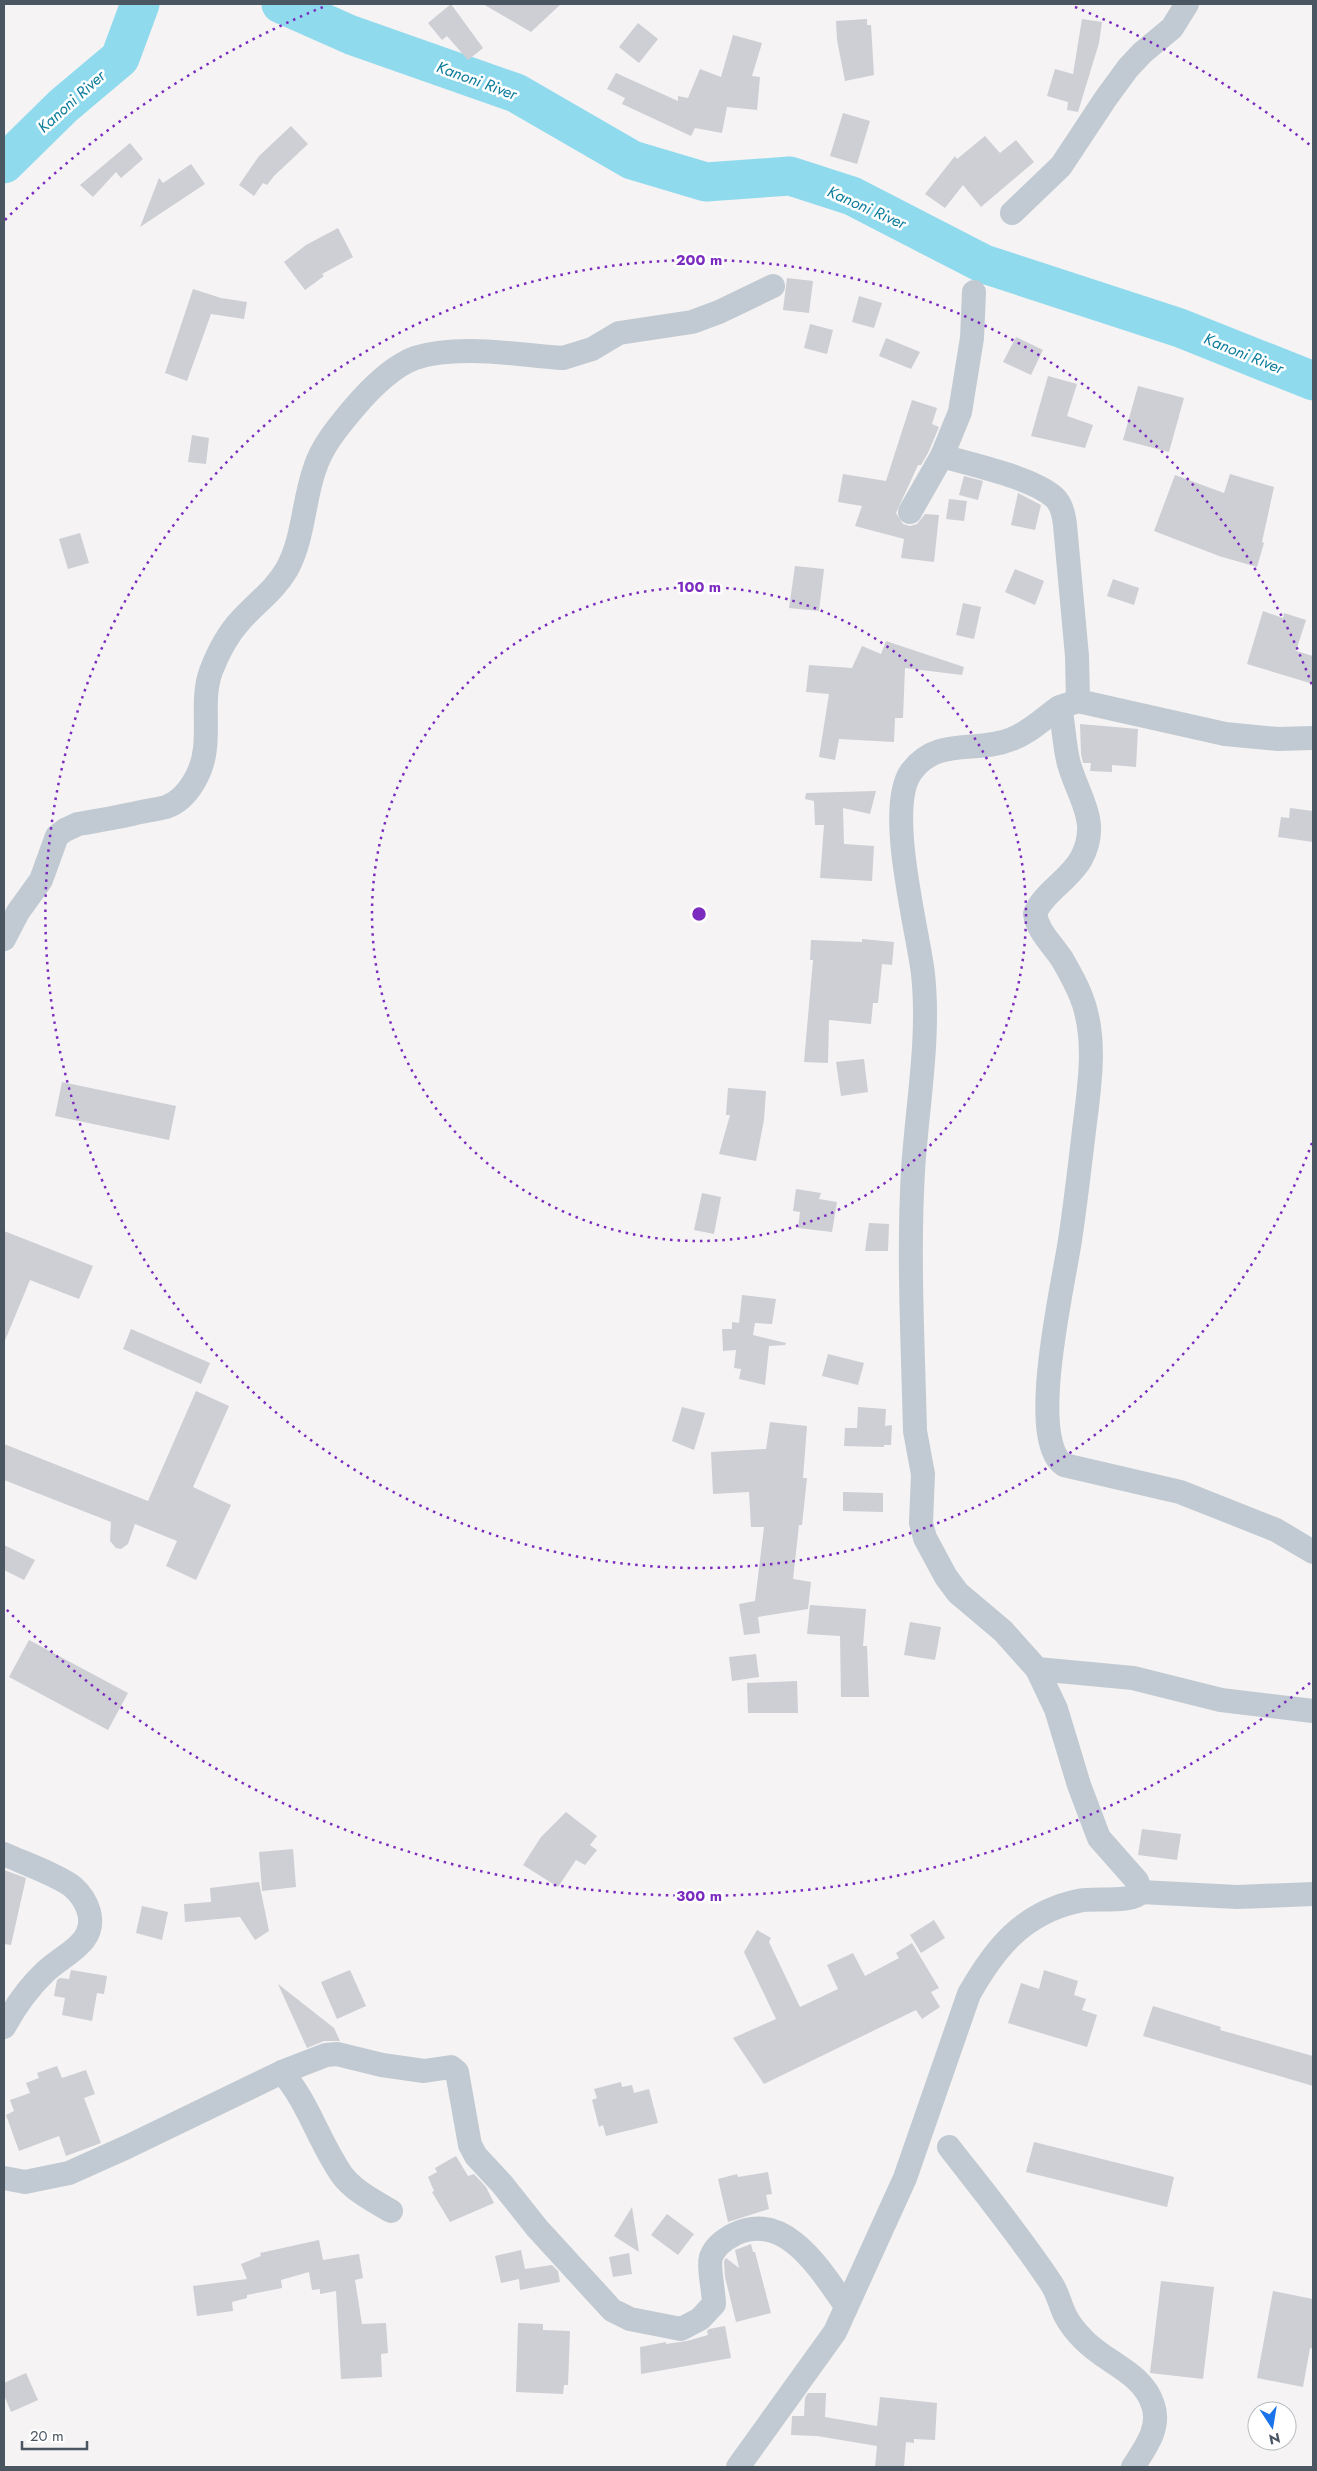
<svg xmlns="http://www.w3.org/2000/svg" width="1317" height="2471" viewBox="0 0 1317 2471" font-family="Jost,sans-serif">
<rect width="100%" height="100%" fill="#f5f3f3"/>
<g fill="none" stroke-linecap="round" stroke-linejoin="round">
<g stroke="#90daee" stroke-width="39">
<polyline points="281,4 351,35 516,93 632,160 706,182 790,176 852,196 984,264 1180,328 1313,381"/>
<polyline points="4,164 63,106 120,58 140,4"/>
</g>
</g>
<g fill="#cdcfd5">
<polygon points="451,4 483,48 468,60 447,36 442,40 428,23"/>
<polygon points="483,4 561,4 531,32"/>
<polygon points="867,19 867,25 871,25 874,75 845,81 837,40 836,21"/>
<polygon points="1082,19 1102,22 1099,43 1078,112 1067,110 1068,102 1047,96 1055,69 1073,74"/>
<polygon points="638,23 658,39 639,63 619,47"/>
<polygon points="733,35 762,43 752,76 760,77 757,110 727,107 722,133 695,128 691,136 622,104 625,98 607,89 616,73 678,101 678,96 688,98 700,69 721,77"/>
<polygon points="843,113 870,121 857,164 830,156"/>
<polygon points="291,126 308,144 274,176 267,185 263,183 254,196 239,185 259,156"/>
<polygon points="985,136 1000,153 1016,140 1034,162 981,207 963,185 945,208 925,194 955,156 957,159"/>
<polygon points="130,143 143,159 121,178 116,172 93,197 80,185"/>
<polygon points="191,164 205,184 140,227 159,178 163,183"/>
<polygon points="338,228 353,257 322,274 324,276 305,290 284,262 306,245"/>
<polygon points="787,278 813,281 809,313 783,310"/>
<polygon points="193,289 221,298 247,302 244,319 211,314 187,381 165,373"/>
<polygon points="859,296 882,303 874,328 852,322"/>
<polygon points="810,324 833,330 827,354 804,348"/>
<polygon points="1016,337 1043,350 1031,375 1003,362"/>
<polygon points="886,338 920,352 911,369 879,356"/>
<polygon points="1048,376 1077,384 1067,416 1093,425 1085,448 1031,436"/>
<polygon points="1138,386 1184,398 1169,452 1123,440"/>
<polygon points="912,400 937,408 932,424 939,427 928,453 921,465 918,465 896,513 903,524 910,526 917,524 925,514 939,515 934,562 901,558 904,539 855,526 862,506 838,502 843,474 886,481"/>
<polygon points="192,435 209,438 206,464 188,462"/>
<polygon points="1230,474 1274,487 1262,542 1264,543 1257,567 1219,556 1154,531 1175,475 1224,493"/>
<polygon points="964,476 983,481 978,500 959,495"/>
<polygon points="1018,493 1041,505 1035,530 1011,525"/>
<polygon points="949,499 967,501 964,521 946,519"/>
<polygon points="80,533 89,563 68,569 59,539"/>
<polygon points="795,566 824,569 819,611 789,608"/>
<polygon points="1015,569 1044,581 1035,605 1005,592"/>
<polygon points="1113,579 1139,588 1134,605 1107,596"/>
<polygon points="963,603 981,607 974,639 956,635"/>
<polygon points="1263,611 1283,618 1284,613 1306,620 1296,651 1313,656 1313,684 1247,664"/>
<polygon points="886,641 964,667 962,675 905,668 903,718 895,718 894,742 839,739 835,760 819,757 829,694 806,692 809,665 852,668 862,646 881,654"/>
<polygon points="1080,724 1138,729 1136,767 1112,765 1112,772 1090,771 1091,763 1083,763 1081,754"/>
<polygon points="876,791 870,814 843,808 844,844 874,846 872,881 820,878 824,825 815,825 814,801 805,799 806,793"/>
<polygon points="1290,808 1313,811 1313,842 1278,837 1281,817 1289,818"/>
<polygon points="862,939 894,942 892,965 882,964 878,1003 873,1003 871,1024 829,1020 828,1063 804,1062 813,960 810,960 811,940 862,942"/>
<polygon points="864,1059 868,1092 841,1096 836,1062"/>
<polygon points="62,1082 176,1106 169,1140 55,1116"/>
<polygon points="728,1088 766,1091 764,1120 756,1161 719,1154 730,1115 726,1115"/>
<polygon points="796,1189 821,1193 819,1199 837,1202 832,1232 798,1228 800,1212 793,1211"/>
<polygon points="702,1193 721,1197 714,1234 694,1230"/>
<polygon points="869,1223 889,1224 888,1251 865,1251"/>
<polygon points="4,1231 93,1266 79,1299 30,1280 4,1343"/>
<polygon points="742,1295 776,1299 772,1324 755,1323 753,1335 786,1343 785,1345 769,1346 765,1385 739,1379 741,1369 734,1368 736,1350 723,1351 722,1329 732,1329 732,1322 739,1323"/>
<polygon points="131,1329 210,1363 201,1384 123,1349"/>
<polygon points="828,1354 864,1363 858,1385 822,1376"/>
<polygon points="196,1391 229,1406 193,1487 231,1505 196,1580 166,1566 177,1541 135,1524 128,1544 121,1549 116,1548 110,1541 111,1522 4,1480 4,1444 148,1501"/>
<polygon points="682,1407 705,1413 694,1450 672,1441"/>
<polygon points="858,1407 886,1409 885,1426 892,1425 891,1445 884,1445 884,1447 844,1446 845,1428 857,1428"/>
<polygon points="770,1422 807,1426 803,1478 807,1478 802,1525 799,1525 793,1579 811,1582 808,1609 758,1617 760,1633 744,1635 739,1604 755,1601 764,1527 751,1527 749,1492 713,1494 711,1452 766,1449"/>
<polygon points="843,1492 883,1493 883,1512 843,1511"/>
<polygon points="4,1545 35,1560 24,1580 4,1570"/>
<polygon points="810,1605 866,1609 863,1646 867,1646 869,1697 841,1697 840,1636 807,1634"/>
<polygon points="910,1622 941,1627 935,1660 904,1655"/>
<polygon points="29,1640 128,1693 108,1730 9,1677"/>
<polygon points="756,1654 759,1677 732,1681 729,1657"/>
<polygon points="797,1681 798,1713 748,1713 747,1683"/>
<polygon points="566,1812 597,1836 590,1845 597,1850 585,1865 576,1860 558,1887 523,1865 541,1837"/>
<polygon points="1142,1829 1181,1834 1177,1860 1138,1855"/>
<polygon points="293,1849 296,1887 262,1891 259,1852"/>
<polygon points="4,1870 26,1878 11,1945 4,1944"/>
<polygon points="259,1882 269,1931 255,1940 240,1917 185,1922 184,1904 211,1902 210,1888"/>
<polygon points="142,1906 168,1912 162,1940 136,1933"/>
<polygon points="934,1920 945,1938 921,1953 910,1935"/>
<polygon points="757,1930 771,1938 769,1942 800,2007 838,1989 827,1965 853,1953 865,1976 899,1958 896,1953 912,1943 939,1988 931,1992 940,2007 922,2019 916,2010 764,2084 733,2038 776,2019 744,1952"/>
<polygon points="71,1970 107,1976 104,1994 97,1993 92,2021 62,2015 65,1998 54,1996 57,1980 60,1978 69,1979"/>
<polygon points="350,1970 366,2006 337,2019 321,1982"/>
<polygon points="1044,1970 1078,1981 1074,1995 1086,1999 1082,2010 1097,2015 1087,2047 1008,2023 1021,1983 1039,1989"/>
<polygon points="278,1984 334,2028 340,2041 324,2041 307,2048"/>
<polygon points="1153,2006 1221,2027 1220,2030 1313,2056 1313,2086 1143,2036"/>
<polygon points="57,2066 62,2078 86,2070 95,2094 84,2098 101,2143 66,2156 59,2136 19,2151 6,2115 14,2111 10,2100 30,2093 26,2083 39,2078 37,2073"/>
<polygon points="621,2082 622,2087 632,2085 634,2093 649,2089 658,2123 606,2136 603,2125 599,2127 592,2100 597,2098 594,2089"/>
<polygon points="1034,2142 1174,2177 1167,2207 1026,2172"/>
<polygon points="456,2156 468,2176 474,2174 486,2187 494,2203 450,2222 432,2192 434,2191 428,2177 437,2172 435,2168"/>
<polygon points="768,2172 772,2194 766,2195 769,2209 728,2222 718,2179 737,2174 738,2177"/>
<polygon points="632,2207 639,2252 614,2236"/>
<polygon points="667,2214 694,2234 678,2255 651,2235"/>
<polygon points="319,2240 323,2260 359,2254 363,2278 355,2280 362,2324 386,2323 388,2353 381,2354 382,2377 341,2379 336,2291 320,2294 320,2289 312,2290 309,2272 281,2280 282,2288 247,2295 247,2298 232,2302 233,2311 197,2316 193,2286 247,2279 241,2264 261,2256 260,2253"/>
<polygon points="751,2244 753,2252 755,2252 771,2313 736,2322 725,2277 724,2261 726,2258 739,2268 735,2250"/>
<polygon points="521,2250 525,2269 552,2265 558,2271 560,2282 520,2290 519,2279 501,2283 495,2256"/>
<polygon points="629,2253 632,2274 613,2277 609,2257"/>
<polygon points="1161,2281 1214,2287 1203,2379 1150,2373"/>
<polygon points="1273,2291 1313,2299 1313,2349 1310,2348 1303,2387 1257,2378"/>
<polygon points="518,2323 543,2324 543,2330 570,2331 568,2385 564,2385 563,2394 516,2392"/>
<polygon points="725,2326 731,2358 641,2374 640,2347 666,2342 666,2344 687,2341 708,2335 707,2331 709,2329"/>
<polygon points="26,2373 38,2400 11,2412 4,2395 4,2383"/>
<polygon points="808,2393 826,2393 825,2417 877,2426 880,2397 937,2403 935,2440 914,2439 914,2443 906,2442 904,2467 875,2467 877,2446 817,2436 791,2435 792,2416 804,2416 805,2398"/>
</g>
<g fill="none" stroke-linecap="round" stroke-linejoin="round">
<g stroke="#c1cad2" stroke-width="24">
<polyline points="1012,213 1061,166 1106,98 1128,68 1142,53 1172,28 1187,4"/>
<path d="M942 456C972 465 1031 477 1054 497 1062 504 1064 515 1065 525L1077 656 1078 701"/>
<polyline points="910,512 942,456 960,412 972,338 974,292"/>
<path d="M1060 707C1064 726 1064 746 1069 764 1079 799 1101 822 1081 859 1070 879 1042 894 1035 914 1038 932 1053 945 1062 959 1069 971 1076 984 1081 996 1099 1041 1088 1094 1083 1139 1079 1173 1075 1207 1070 1240 1064 1282 1026 1440 1064 1465L1180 1492 1276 1530 1313 1552"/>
<path d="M4 939 18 912 41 880 57 836 65 830 78 824C96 821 114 818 132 814 143 811 155 810 166 807 189 799 203 770 205 748 208 722 202 696 211 671 218 653 227 635 240 621 256 603 275 590 287 569 304 538 303 501 315 468 322 446 338 427 353 409 369 390 391 367 415 358 458 344 518 355 563 358L592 349 619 333 692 322 719 312 773 286"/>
<polyline points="1037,1669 1133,1678 1221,1700 1313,1711"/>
<path d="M4 1854C21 1862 60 1876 73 1887 81 1894 86 1902 89 1912 97 1943 64 1954 45 1972 29 1987 15 2007 4 2027"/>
<polyline points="1141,1892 1237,1897 1313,1894"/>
<path d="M282 2072C308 2102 319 2142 342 2175 354 2191 374 2201 391 2211"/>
<path d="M949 2147C984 2192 1020 2236 1051 2283 1058 2293 1060 2305 1065 2315 1069 2323 1076 2332 1083 2339 1105 2363 1143 2372 1153 2405 1161 2428 1145 2448 1133 2467"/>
<path d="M4 2178 25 2182 69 2173 127 2147 282 2072 326 2055 337 2054 382 2065 424 2071 451 2067 457 2072 470 2145 476 2156 502 2184 537 2228 612 2310 630 2319 681 2329 700 2319 714 2304C714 2292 708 2267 711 2257 715 2246 725 2239 735 2234 786 2210 821 2271 846 2306"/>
<path d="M738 2467 835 2332 905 2178 969 1994C995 1948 1023 1913 1078 1901 1094 1897 1131 1904 1141 1892L1137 1881 1099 1838 1079 1785 1056 1709 1037 1669 1003 1631 958 1593 946 1577 925 1538 921 1523 923 1474 915 1431C913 1345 908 1257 913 1171 917 1106 930 1039 923 974 918 930 885 809 911 772 937 736 976 754 1012 739 1030 732 1043 719 1058 708 1064 705 1072 703 1078 701L1225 734 1278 739 1313 738"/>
</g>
</g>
<g fill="none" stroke="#7b2cbf" stroke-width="2.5" stroke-dasharray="2.5 5">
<circle cx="699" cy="914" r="327"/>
<path d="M1312 1143A654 654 0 1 1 1312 685"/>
<path d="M1310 1683A982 982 0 0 1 5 1608M5 220A982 982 0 0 1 323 7M1075 7A982 982 0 0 1 1310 145"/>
</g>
<g text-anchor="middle" stroke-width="5" stroke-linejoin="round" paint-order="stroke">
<g font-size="16" font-style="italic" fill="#0c7c9b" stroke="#fff">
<text transform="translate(477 80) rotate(20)" y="6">Kanoni River</text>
<text transform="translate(71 101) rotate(-42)" y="6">Kanoni River</text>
<text transform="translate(867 207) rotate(24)" y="6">Kanoni River</text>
<text transform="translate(1244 353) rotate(22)" y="6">Kanoni River</text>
</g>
</g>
<circle cx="699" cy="914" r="8" fill="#7b2cbf" stroke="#fff" stroke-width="2.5"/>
<g font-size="15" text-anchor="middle" font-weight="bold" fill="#7b2cbf" stroke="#fff" stroke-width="5" stroke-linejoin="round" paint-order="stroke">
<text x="699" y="265">200 m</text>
<text x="699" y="592">100 m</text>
<text x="699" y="1901">300 m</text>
</g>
<rect width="1317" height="2471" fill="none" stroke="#4a5661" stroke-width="10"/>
<g transform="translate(1272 2426) rotate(168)"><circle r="24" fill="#ffffff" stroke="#b7bbc0"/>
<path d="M0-4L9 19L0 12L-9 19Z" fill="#1a73e8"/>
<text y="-8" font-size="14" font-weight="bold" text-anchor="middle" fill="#4a5661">N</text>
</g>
<path d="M22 2441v8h65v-8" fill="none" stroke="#4a5661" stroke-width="2.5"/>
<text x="30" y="2441" font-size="15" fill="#4a5661" stroke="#ffffff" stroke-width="4" paint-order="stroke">20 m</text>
</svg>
